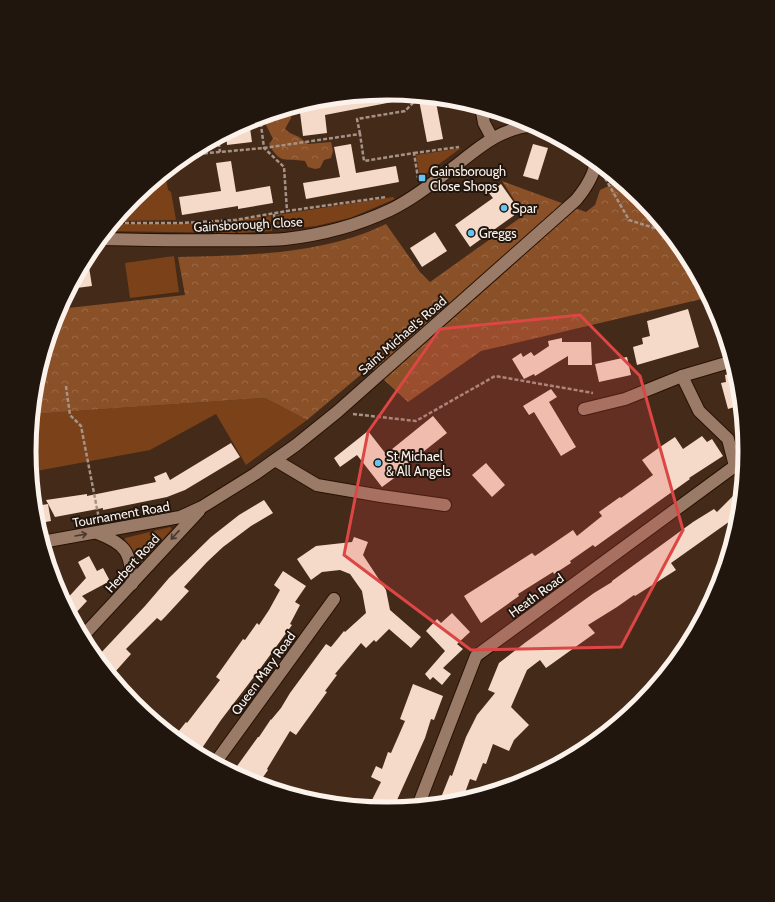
<svg xmlns="http://www.w3.org/2000/svg" width="775" height="902" viewBox="0 0 775 902" font-family="Cabin,sans-serif">
<defs>
<pattern id="forest-crowns" width="20" height="18" patternUnits="userSpaceOnUse"><rect width="20" height="18" fill="#8a5028"/><path d="M2 6a3 3 0 1 1 6 0M12 15a3 3 0 1 1 6 0" fill="none" stroke="#9b6a47"/></pattern>
</defs>
<rect width="100%" height="100%" fill="#442a19"/>
<g fill="#7b4219">
<polygon points="461,148 420,178 416,155"/>
<polygon points="165,172 168,190 171,192 176,220 115,221 134,197"/>
<polygon points="393,197 395,199 350,218 316,226 277,230 276,215"/>
<polygon points="271,216 272,231 238,233 237,220"/>
<polygon points="233,221 235,233 106,231 112,224 177,224"/>
<polygon points="174,256 179,292 130,298 125,263"/>
<polygon points="265,398 307,420 246,465 216,414 150,450 31,472 29,451 33,414"/>
<polygon points="170,527 172,529 140,565 137,565 135,556 125,541 125,538"/>
</g>
<g fill="url(#forest-crowns)">
<path d="M292 107 291 118 285 129 290 133 299 137 308 144 331 142 333 151 331 158 324 160 320 168 315 169 308 167 305 161C285 158 280 165 269 144L273 139C270 132 264 123 263 116Z"/>
<path d="M502 181 586 212 595 205 600 190 617 182 624 184 641 198 686 252 710 297 481 351 408 402 370 367 307 420 265 398 33 414 36 381 59 309 185 295 178 257C248 255 322 255 386 224L420 272 430 282 524 215Z"/>
</g>
<g fill="#f5dac9">
<polygon points="388,92 407,94 408,99 325,115 327,133 303,136 299,105 315,100 315,104 343,101 342,97"/>
<polygon points="435,97 443,139 427,142 419,100"/>
<polygon points="249,121 252,142 227,145 226,133"/>
<polygon points="351,144 356,173 396,166 399,182 306,199 303,183 340,177 334,147"/>
<polygon points="533,144 548,148 538,180 523,176"/>
<polygon points="231,161 236,192 270,186 273,203 238,209 238,206 182,215 179,197 221,191 216,163"/>
<polygon points="501,184 520,211 470,247 455,225 493,198 489,193"/>
<polygon points="435,232 447,251 422,267 410,248"/>
<polygon points="89,267 92,286 69,289 81,269"/>
<polygon points="688,309 699,347 637,365 633,347 643,344 642,338 650,336 647,321"/>
<polygon points="562,338 562,342 591,342 592,365 568,365 568,356 535,376 534,374 524,379 512,359 521,353 523,357 531,352 534,356 549,346 548,341"/>
<polygon points="627,357 631,375 599,382 595,364"/>
<polygon points="736,372 739,381 741,405 728,409 721,383 726,382 725,375"/>
<polygon points="551,389 557,397 549,402 576,447 561,456 534,412 529,415 523,406"/>
<polygon points="433,416 447,433 399,471 401,473 382,487 357,455 340,467 334,458 368,431 386,454"/>
<polygon points="702,436 707,442 712,439 723,456 689,478 690,479 595,547 593,545 570,561 571,563 554,574 553,572 518,594 519,596 481,623 464,596 532,553 535,556 573,530 577,536 602,516 599,512 620,497 621,498 653,475 642,460 660,447 675,437 683,449"/>
<polygon points="231,443 240,457 185,490 167,497 103,510 103,508 55,517 46,500 87,494 87,496 156,482 154,477 166,472 170,480"/>
<polygon points="486,463 505,485 492,497 472,475"/>
<polygon points="743,486 740,514 671,563 676,570 635,596 634,595 617,607 588,625 595,633 546,668 540,660 527,670 511,707 529,725 514,740 509,751 493,744 486,764 483,763 476,781 470,779 462,801 438,805 450,775 452,776 466,737 477,715 495,693 488,690 499,663 526,642 594,593 612,582 612,581 693,522 714,509 717,512"/>
<polygon points="264,500 273,513 251,526 223,547 207,562 184,587 189,591 165,617 161,621 157,618 126,649 131,654 115,672 98,656 145,606 169,578 211,537 239,515"/>
<polygon points="48,504 51,521 40,523 36,506"/>
<polygon points="354,537 368,542 363,555 386,590 390,610 421,637 411,648 389,629 376,642 374,640 366,648 361,643 335,674 337,675 325,691 327,692 296,735 290,731 267,769 268,770 261,780 254,775 250,782 232,773 258,737 259,737 271,719 271,720 281,708 290,693 326,644 331,647 344,631 345,632 366,613 362,591 350,574 340,570 322,572 311,580 297,559 316,546 352,542"/>
<polygon points="89,556 97,571 103,568 110,581 82,596 87,601 72,617 64,602 86,578 78,562"/>
<polygon points="283,571 306,586 295,602 300,605 290,624 292,625 257,673 221,720 198,754 188,749 174,737 186,722 187,723 220,680 216,677 243,639 245,640 257,623 259,625 269,610 280,590 274,585"/>
<polygon points="452,613 470,632 457,644 463,649 443,668 451,674 442,685 433,677 430,680 425,674 445,651 426,631 437,619 441,623"/>
<polygon points="413,684 443,696 434,720 431,719 425,738 393,809 368,808 381,782 371,777 376,766 382,769 388,752 391,753 405,721 400,719"/>
</g>
<g fill="none" stroke-linecap="round" stroke-linejoin="round">
<g stroke="#291203" stroke-width="14">
<g id="minor">
<polyline points="481,107 484,123 492,138"/>
<path d="M100 239C140 240 179 241 218 240 241 240 263 241 285 239 321 235 358 225 390 210 415 198 436 180 458 164 483 144 502 128 535 125"/>
<polyline points="682,376 699,411 728,439 735,466"/>
<polyline points="584,409 625,399 682,376 733,361"/>
<polyline points="275,460 317,485 381,496 445,505"/>
<path d="M97 533C126 544 131 552 132 584"/>
<path d="M42 542 180 517 202 507 255 474 296 445 337 412 576 200C586 188 594 176 596 161"/>
<polyline points="82,637 199,511"/>
<polyline points="215,763 334,599"/>
<polyline points="418,806 476,656 735,466 744,471"/>
</g>
</g>
<g stroke="#a59388" stroke-width="2.5" stroke-dasharray="4 2" stroke-linecap="butt">
<polyline points="260,117 264,148 284,167 287,211 386,197"/>
<polyline points="360,134 357,119 405,111 416,100 426,96"/>
<polyline points="218,137 220,152"/>
<polyline points="414,153 459,147"/>
<polyline points="186,155 264,148 360,134 364,161 414,153 418,178"/>
<polyline points="605,178 629,220 670,233"/>
<polyline points="274,214 275,227"/>
<polyline points="235,220 236,229"/>
<polyline points="113,223 181,223 235,220 287,211"/>
<polyline points="66,386 70,415 81,426 99,519"/>
<polyline points="353,414 416,421 495,376 593,393"/>
</g>
<use href="#minor" stroke="#9a7b68" stroke-width="12"/>
</g>
<defs><path id="oneway-shaft" d="M-6 0H5M1.5-3L5.5 0L1.5 3" fill="none" stroke-width="1.6" stroke-linecap="round" stroke-linejoin="round"/></defs>
<g stroke="#4b392e">
<use href="#oneway-shaft" transform="translate(81 535) rotate(-10)"/>
<use href="#oneway-shaft" transform="translate(175 535) rotate(133)"/>
</g>
<path fill="#dc4645" fill-opacity="0.2" stroke="#dc4645" stroke-width="3" stroke-linejoin="round" d="M580 315 640 376 683 530 621 647 471 650 344 555 368 432 440 329Z"/>
<g fill="#66c4ef" stroke="#21160e" stroke-width="1.5">
<rect x="418" y="174" width="8" height="8" rx="2"/>
<circle cx="504" cy="208" r="4"/>
<circle cx="471" cy="233" r="4"/>
<circle cx="378" cy="463" r="4"/>
</g>
<g text-anchor="middle" stroke-width="4" stroke-linejoin="round" paint-order="stroke">
<g font-size="13" fill="#fcf2ec" stroke="#21160e" text-anchor="start">
<text x="430" y="176">Gainsborough<tspan x="430" dy="15">Close Shops</tspan></text>
<text x="512" y="213">Spar</text>
<text x="479" y="238">Greggs</text>
<text x="386" y="461">St Michael<tspan x="386" dy="15">&amp; All Angels</tspan></text>
</g>
<g font-size="13" fill="#fcf2ec" stroke="#21160e">
<text transform="translate(248 224) rotate(-3)" y="5">Gainsborough Close</text>
<text transform="translate(402 335) rotate(-41)" y="5">Saint Michael's Road</text>
<text transform="translate(121 514) rotate(-10)" y="5">Tournament Road</text>
<text transform="translate(132 563) rotate(-48)" y="5">Herbert Road</text>
<text transform="translate(536 595) rotate(-36)" y="5">Heath Road</text>
<text transform="translate(263 673) rotate(-54)" y="5">Queen Mary Road</text>
</g>
</g>
<path d="M0 0H775V902H0ZM36 451a351 351 0 1 1 702 0a351 351 0 1 1-702 0Z" fill="#21160e" fill-rule="evenodd"/>
<path fill="none" stroke="#fcf2ec" stroke-width="5" d="M36 451a351 351 0 1 1 702 0a351 351 0 1 1-702 0Z"/>
</svg>
